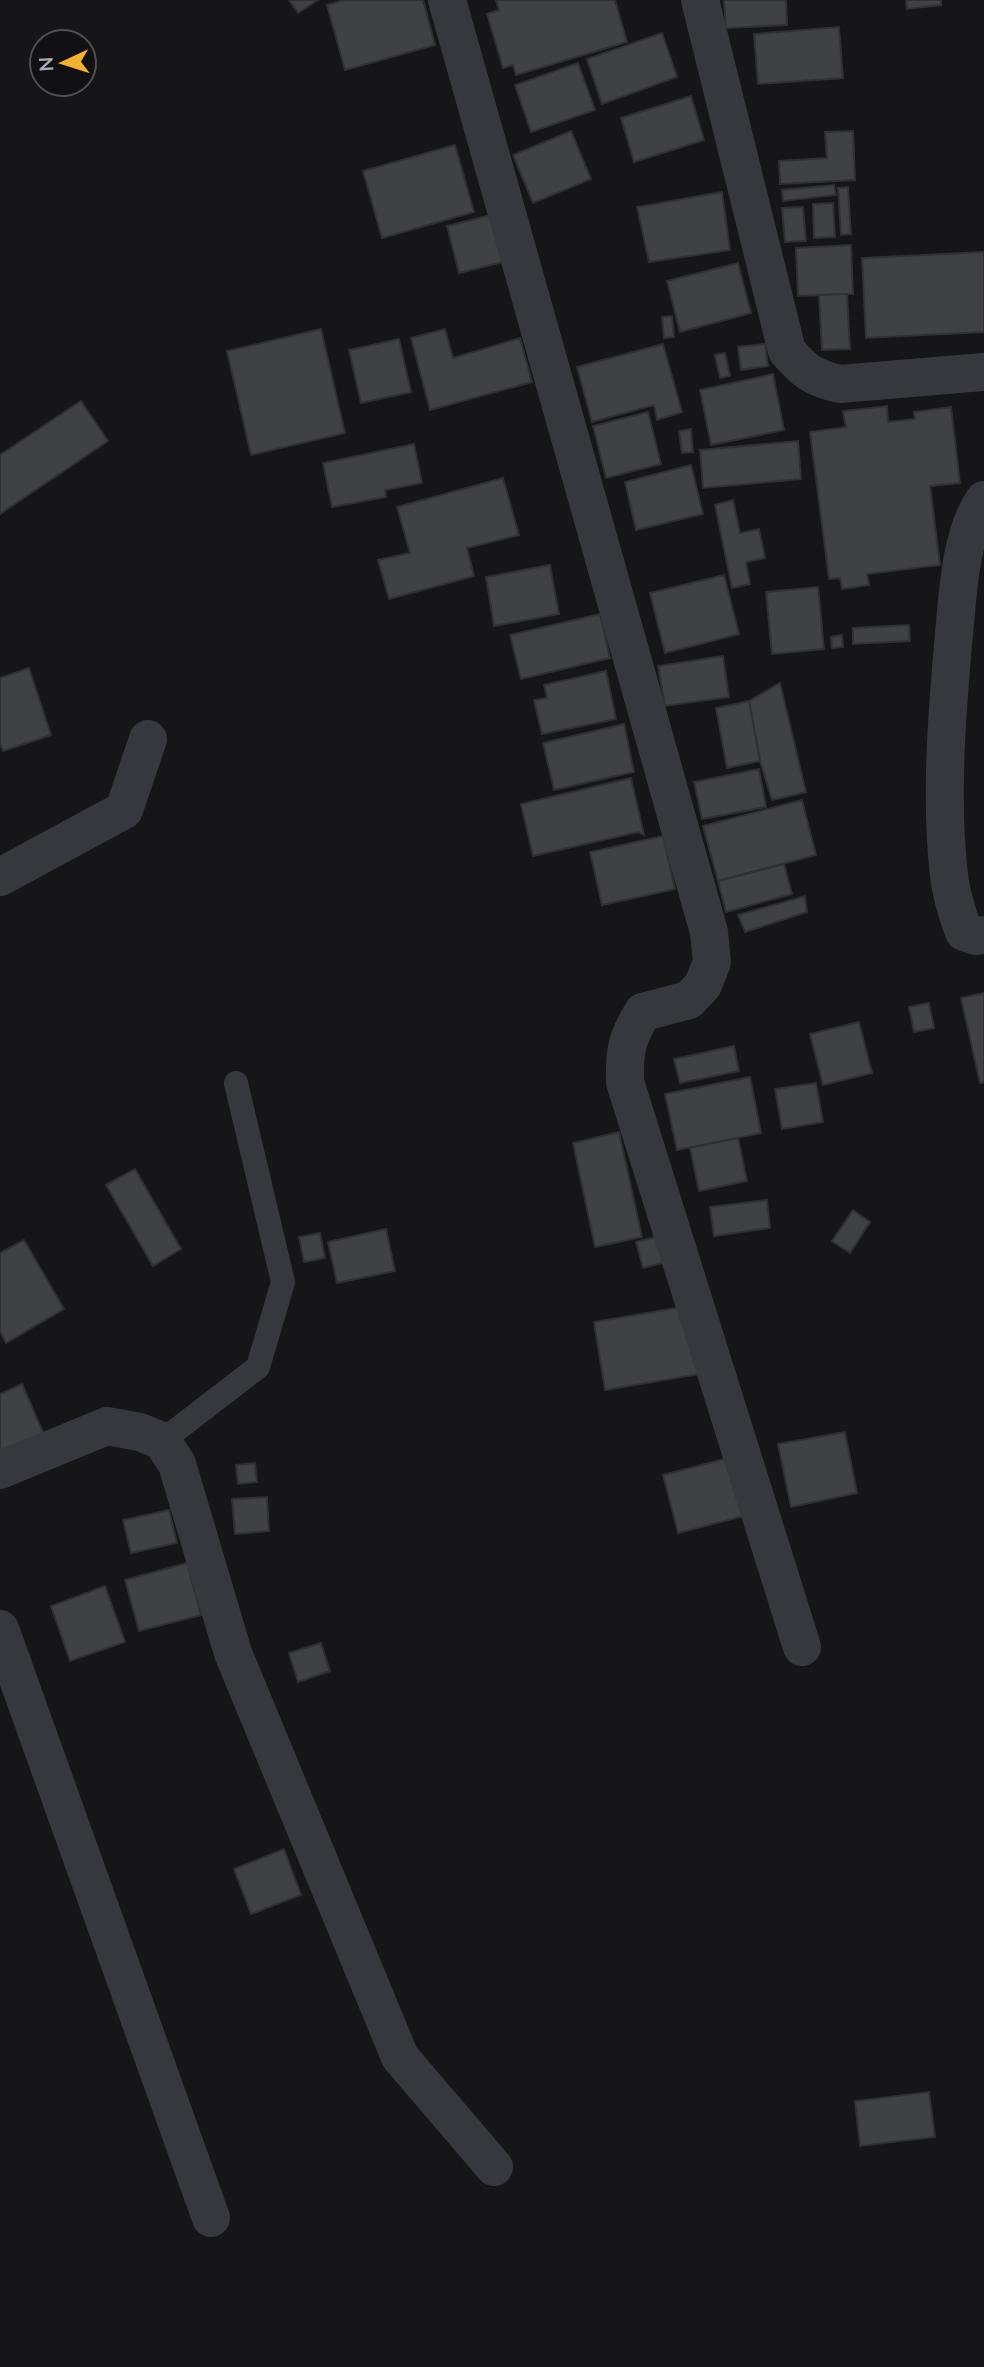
<svg xmlns="http://www.w3.org/2000/svg" width="984" height="2367" viewBox="0 0 984 2367" font-family="Lato,sans-serif">
<rect width="100%" height="100%" fill="#161618"/>
<g fill="#404145" stroke="#303034" stroke-width="2">
<polygon points="289,0 318,0 298,13"/>
<polygon points="344,0 423,0 435,45 345,70 327,5"/>
<polygon points="496,0 615,0 627,42 516,75 513,65 503,68 487,14 499,10"/>
<polygon points="724,0 786,0 787,25 726,28"/>
<polygon points="906,0 941,0 941,5 907,9"/>
<polygon points="839,27 843,78 758,84 754,34"/>
<polygon points="662,33 677,77 602,104 587,59"/>
<polygon points="578,63 595,110 531,132 515,85"/>
<polygon points="691,96 704,140 634,162 621,118"/>
<polygon points="571,131 591,179 533,203 513,155"/>
<polygon points="853,131 855,180 780,184 779,161 827,158 825,132"/>
<polygon points="455,145 474,212 382,238 363,171"/>
<polygon points="834,185 836,195 783,201 782,190"/>
<polygon points="848,187 851,234 841,235 838,188"/>
<polygon points="722,192 730,250 649,262 637,207"/>
<polygon points="833,203 835,237 814,238 813,204"/>
<polygon points="803,207 806,241 785,242 782,208"/>
<polygon points="491,215 503,262 459,273 447,226"/>
<polygon points="851,245 853,294 798,296 796,248"/>
<polygon points="984,252 984,332 866,338 862,258"/>
<polygon points="738,263 751,313 680,332 667,281"/>
<polygon points="847,294 850,349 822,350 819,295"/>
<polygon points="672,316 674,337 664,338 662,317"/>
<polygon points="321,329 345,433 251,455 227,351"/>
<polygon points="445,329 453,358 520,338 532,382 430,410 411,338"/>
<polygon points="399,339 411,392 361,403 349,350"/>
<polygon points="663,344 682,412 657,420 654,405 592,422 577,367"/>
<polygon points="765,344 768,366 741,370 738,347"/>
<polygon points="725,353 730,376 720,378 715,355"/>
<polygon points="773,374 784,430 711,445 700,390"/>
<polygon points="81,401 108,441 0,514 0,455"/>
<polygon points="887,406 888,422 915,419 914,412 951,407 960,483 930,486 940,565 867,574 869,585 842,589 840,578 829,579 810,432 846,427 843,411"/>
<polygon points="648,412 661,464 606,478 593,426"/>
<polygon points="691,429 693,452 682,453 679,431"/>
<polygon points="798,441 801,479 703,488 700,450"/>
<polygon points="414,444 422,483 385,490 386,497 332,507 323,463"/>
<polygon points="691,465 703,514 636,530 625,482"/>
<polygon points="503,478 519,535 467,548 474,576 389,599 378,560 410,553 397,507"/>
<polygon points="733,500 740,533 759,529 765,558 746,562 750,584 732,588 715,505"/>
<polygon points="550,565 559,614 494,626 486,577"/>
<polygon points="724,575 739,634 665,653 650,593"/>
<polygon points="818,587 824,649 772,654 766,592"/>
<polygon points="600,614 610,658 521,679 510,635"/>
<polygon points="909,625 910,641 853,644 853,628"/>
<polygon points="842,635 843,647 832,648 831,637"/>
<polygon points="723,656 729,697 665,706 658,666"/>
<polygon points="29,668 51,735 3,751 0,744 0,678"/>
<polygon points="606,671 616,719 542,734 534,700 547,698 544,685"/>
<polygon points="780,683 806,792 772,800 760,761 749,701"/>
<polygon points="749,701 760,761 727,768 716,708"/>
<polygon points="624,724 634,772 554,790 543,743"/>
<polygon points="759,769 766,807 702,819 694,782"/>
<polygon points="631,778 644,835 638,832 533,856 521,804"/>
<polygon points="802,800 816,855 718,881 703,826"/>
<polygon points="663,836 675,889 602,905 590,852"/>
<polygon points="784,864 792,894 726,912 718,881"/>
<polygon points="805,896 807,912 745,932 738,915"/>
<polygon points="984,993 984,1082 980,1083 961,998"/>
<polygon points="929,1003 934,1028 914,1032 909,1007"/>
<polygon points="859,1022 872,1073 823,1085 810,1034"/>
<polygon points="734,1046 739,1071 680,1083 674,1059"/>
<polygon points="750,1077 761,1133 677,1150 665,1094"/>
<polygon points="816,1083 823,1122 782,1129 775,1089"/>
<polygon points="619,1132 642,1237 595,1247 573,1143"/>
<polygon points="738,1138 747,1181 699,1191 690,1148"/>
<polygon points="135,1169 181,1249 153,1266 106,1185"/>
<polygon points="767,1200 770,1228 714,1236 710,1207"/>
<polygon points="853,1210 870,1222 850,1253 832,1241"/>
<polygon points="386,1229 395,1271 337,1283 328,1242"/>
<polygon points="320,1233 325,1258 304,1262 299,1237"/>
<polygon points="659,1236 666,1262 643,1268 636,1242"/>
<polygon points="24,1240 64,1309 6,1343 0,1331 0,1253"/>
<polygon points="688,1306 700,1374 605,1390 594,1322"/>
<polygon points="22,1384 49,1446 0,1468 0,1394"/>
<polygon points="845,1432 857,1493 791,1507 778,1444"/>
<polygon points="728,1458 744,1516 678,1533 663,1475"/>
<polygon points="255,1463 257,1482 238,1484 236,1465"/>
<polygon points="267,1497 269,1531 235,1534 232,1499"/>
<polygon points="169,1510 177,1543 131,1553 123,1520"/>
<polygon points="187,1563 201,1615 139,1631 125,1580"/>
<polygon points="105,1586 125,1642 70,1661 51,1606"/>
<polygon points="321,1643 330,1671 298,1682 289,1653"/>
<polygon points="284,1849 301,1895 251,1914 234,1869"/>
<polygon points="929,2092 935,2137 860,2146 855,2101"/>
</g>
<g fill="none" stroke-linecap="round" stroke-linejoin="round">
<polyline stroke="#37383d" stroke-width="24" points="162,1441 258,1367 283,1282 236,1083"/>
<g stroke="#37383d" stroke-width="38">
<path d="M447 0 709 932 712 962 703 985 689 1000 643 1012C627 1037 624 1052 625 1082L802 1647"/>
<path d="M700 0 787 351C804 371 813 378 840 384L984 372"/>
<path d="M984 500C960 535 958 593 954 634 947 712 940 798 949 875 951 895 957 913 964 932L976 936 984 935"/>
<polyline points="0,877 124,810 148,739"/>
<polyline points="0,1470 107,1426 140,1432 162,1441 177,1464 233,1653 400,2057 494,2167"/>
<polyline points="0,1629 211,2218"/>
</g>
</g>
<g transform="translate(63 63) rotate(266)"><circle r="33" fill="#111113" stroke="#4d4f55" stroke-width="2"/>
<path d="M0-5L12 26L0 18L-12 26Z" fill="#f2b134"/>
<text y="-10" font-size="19" font-weight="bold" text-anchor="middle" fill="#a8adb8">N</text>
</g>
</svg>
